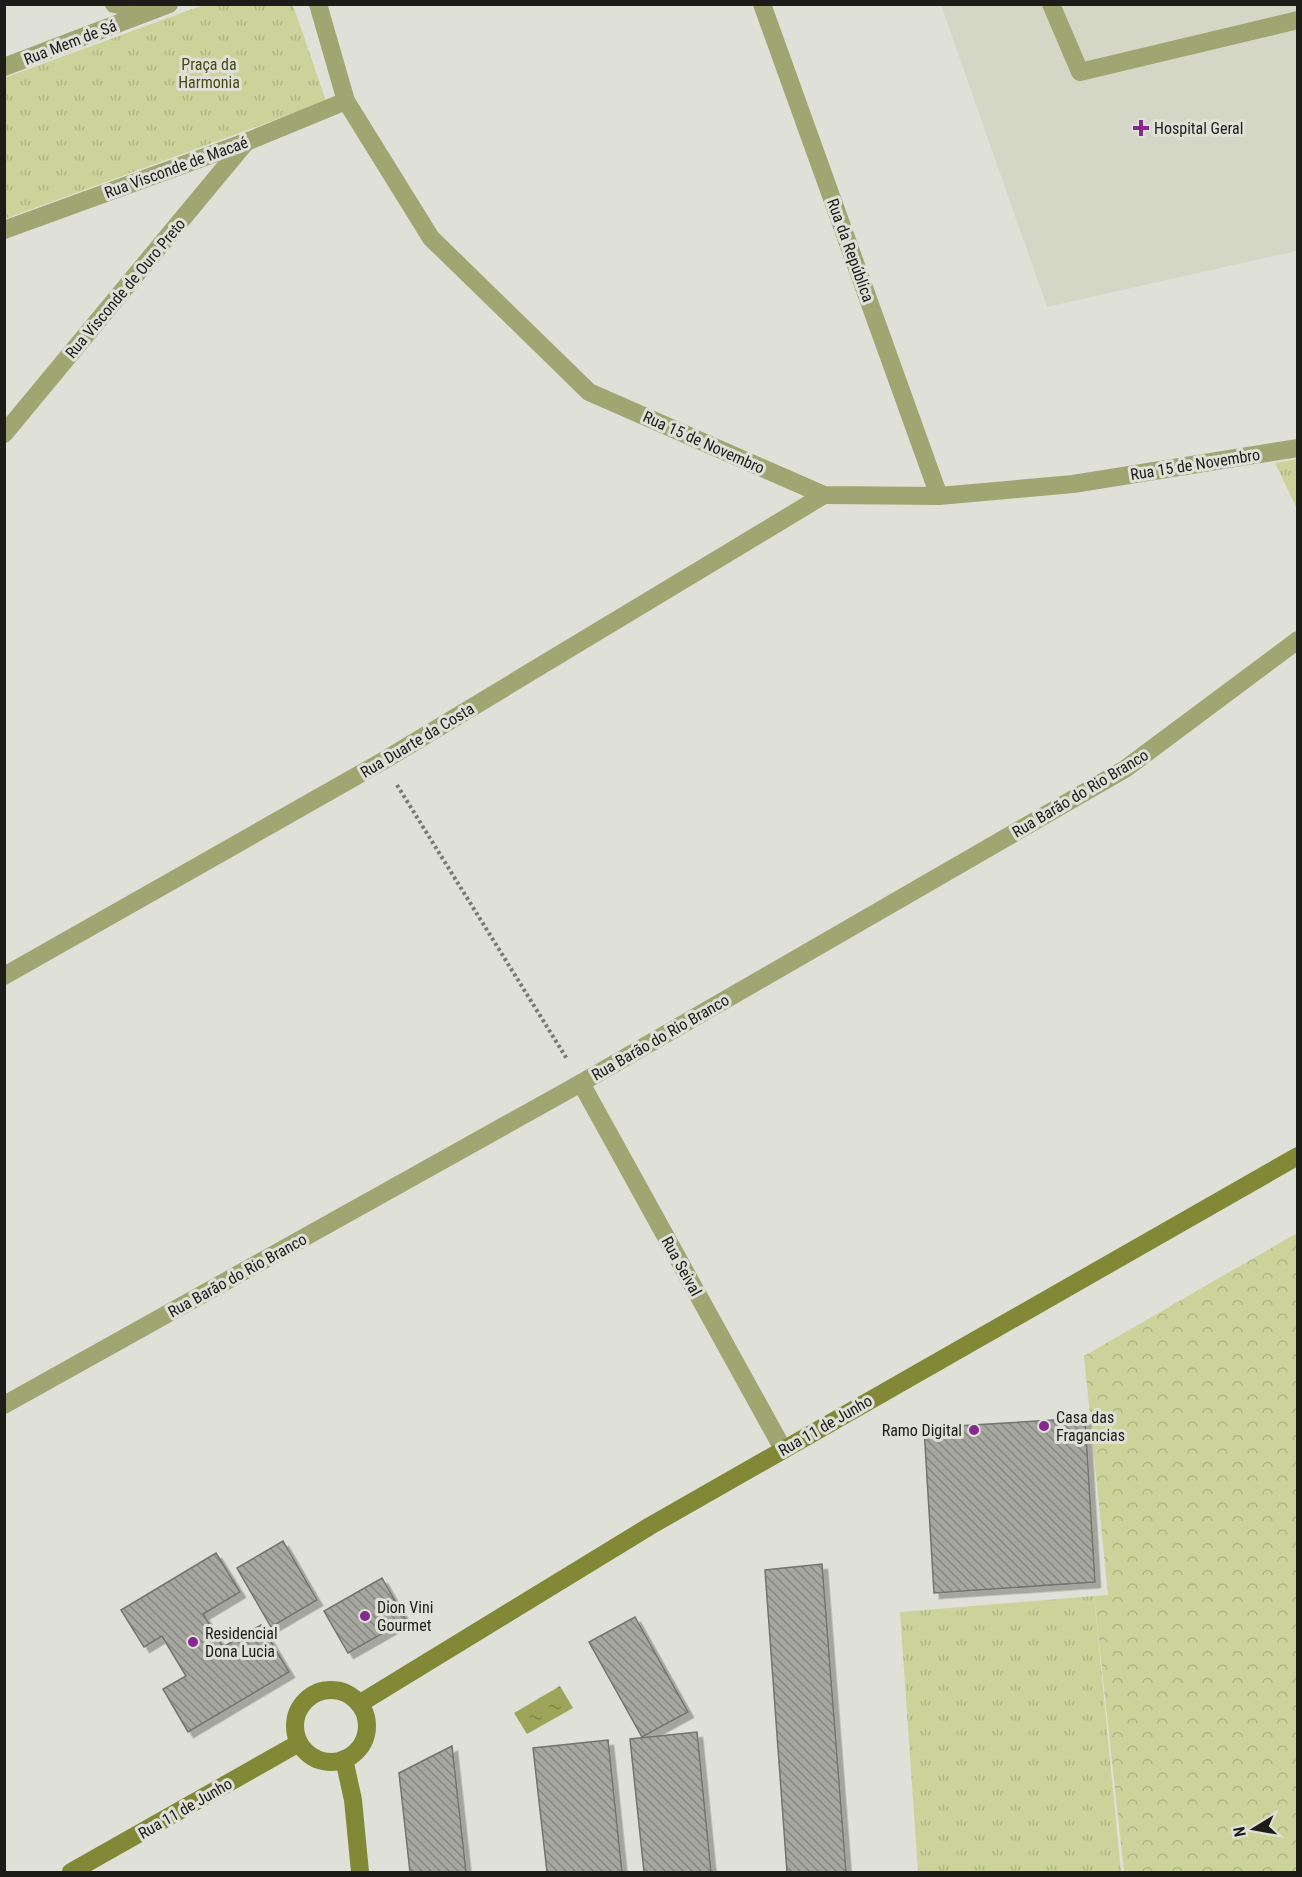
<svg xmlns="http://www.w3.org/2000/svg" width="1302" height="1877" viewBox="0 0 1302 1877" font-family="'Roboto Condensed',sans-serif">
<defs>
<pattern id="grass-tufts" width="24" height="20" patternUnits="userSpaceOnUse" patternTransform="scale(1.5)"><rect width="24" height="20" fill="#ccd39a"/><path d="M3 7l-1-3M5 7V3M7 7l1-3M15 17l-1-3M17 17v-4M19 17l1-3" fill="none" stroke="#afb584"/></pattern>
<pattern id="forest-crowns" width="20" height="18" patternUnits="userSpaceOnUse" patternTransform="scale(1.5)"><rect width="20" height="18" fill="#ccd39a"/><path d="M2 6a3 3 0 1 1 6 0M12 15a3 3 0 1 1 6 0" fill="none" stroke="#afb584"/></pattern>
<pattern id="water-ripples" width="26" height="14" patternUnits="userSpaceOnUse" patternTransform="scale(1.5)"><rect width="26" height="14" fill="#9da55b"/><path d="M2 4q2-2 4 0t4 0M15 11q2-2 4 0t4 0" fill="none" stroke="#7f864a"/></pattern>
<pattern id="building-back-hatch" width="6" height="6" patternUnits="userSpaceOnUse" patternTransform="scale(1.5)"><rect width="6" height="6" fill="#a6a89f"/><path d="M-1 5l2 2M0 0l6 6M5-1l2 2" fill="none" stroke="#868881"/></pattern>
<filter id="shadow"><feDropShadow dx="5.5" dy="5.5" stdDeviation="0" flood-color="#0004"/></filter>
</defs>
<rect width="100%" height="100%" fill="#dfe1d8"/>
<polygon fill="#d4d7c6" points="941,5 1297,5 1297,251 1047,307"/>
<g fill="url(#grass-tufts)">
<polygon points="203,5 293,5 326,101 5,219 4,78"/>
<polygon points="1297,459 1298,459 1297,509 1275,463"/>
<polygon points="1094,1596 1121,1872 918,1872 900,1612"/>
</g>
<polygon fill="url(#forest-crowns)" points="1297,1233 1297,1872 1124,1872 1094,1596 1108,1595 1084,1356"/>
<polygon fill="url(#water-ripples)" points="560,1686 573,1708 527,1734 514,1713"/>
<g fill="url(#building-back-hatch)" stroke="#72746c" stroke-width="1.5" filter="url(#shadow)">
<polygon points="1085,1418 1095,1582 934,1593 924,1428"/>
<polygon points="283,1541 317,1600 271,1627 237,1568"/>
<polygon points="216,1553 240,1592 203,1614 223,1647 261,1625 289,1672 188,1732 163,1689 186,1676 162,1636 144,1647 121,1610"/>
<polygon points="822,1564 846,1872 787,1872 765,1570"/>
<polygon points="382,1578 406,1620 348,1653 324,1611"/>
<polygon points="635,1617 688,1712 642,1737 589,1642"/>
<polygon points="697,1732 711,1872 644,1872 630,1739"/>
<polygon points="608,1740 622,1872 547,1872 533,1748"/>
<polygon points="452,1746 466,1872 410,1872 399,1773"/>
</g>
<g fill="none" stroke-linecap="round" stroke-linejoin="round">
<polyline stroke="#797a74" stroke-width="4" stroke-dasharray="3 3" stroke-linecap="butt" points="397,785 567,1059"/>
<polyline stroke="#9fa672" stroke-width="18" points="1051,4 1080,72 1298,20"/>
<g stroke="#9fa672" stroke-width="18">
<polyline points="114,4 149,11"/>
<polyline points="318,4 346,101 431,238 589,392 824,495 939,496 1073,484 1298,448"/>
<polyline points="762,4 939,496"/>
<polyline points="4,67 169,4"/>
<polyline points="4,230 246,142 346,101"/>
<polyline points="4,434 246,142"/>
<polyline points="4,976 383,761 824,495"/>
<polyline points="581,1083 783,1449"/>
<polyline points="4,1405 581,1083 1125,769 1298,640"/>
</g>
<g stroke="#818936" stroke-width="18">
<circle cx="331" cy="1726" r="36"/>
<polyline points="359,1704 650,1526 1298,1156"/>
<polyline points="344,1759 353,1800 360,1872"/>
<polyline points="71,1872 299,1743"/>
</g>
</g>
<g fill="#872790" stroke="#dfe1d8" stroke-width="2">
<path d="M1138 119h6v6h6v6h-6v6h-6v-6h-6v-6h6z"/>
<circle cx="1044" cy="1426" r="6"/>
<circle cx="974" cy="1430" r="6"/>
<circle cx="365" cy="1616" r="6"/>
<circle cx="193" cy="1642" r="6"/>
</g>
<g text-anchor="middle" stroke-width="6" stroke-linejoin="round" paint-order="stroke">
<g font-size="16" fill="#1c1c19" stroke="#dfe1d8">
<text transform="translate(70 42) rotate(-21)" y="6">Rua Mem de Sá</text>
<text transform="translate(176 167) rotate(-20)" y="6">Rua Visconde de Macaé</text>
<text transform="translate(851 250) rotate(70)" y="6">Rua da República</text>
<text transform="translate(125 288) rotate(-50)" y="6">Rua Visconde de Ouro Preto</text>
<text transform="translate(704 442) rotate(24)" y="6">Rua 15 de Novembro</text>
<text transform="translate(1195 464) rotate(-9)" y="6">Rua 15 de Novembro</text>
<text transform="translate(417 740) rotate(-31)" y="6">Rua Duarte da Costa</text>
<text transform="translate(1080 793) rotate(-31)" y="6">Rua Barão do Rio Branco</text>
<text transform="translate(660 1037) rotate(-30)" y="6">Rua Barão do Rio Branco</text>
<text transform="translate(682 1266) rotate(61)" y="6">Rua Seival</text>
<text transform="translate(237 1275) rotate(-29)" y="6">Rua Barão do Rio Branco</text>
<text transform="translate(825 1425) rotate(-30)" y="6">Rua 11 de Junho</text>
<text transform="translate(185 1808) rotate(-30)" y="6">Rua 11 de Junho</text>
</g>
<g font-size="16" fill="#464b13" stroke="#dfe1d8">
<text x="209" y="70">Praça da<tspan x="209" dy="18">Harmonia</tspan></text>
</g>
<g font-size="16" fill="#1c1c19" stroke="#dfe1d8" text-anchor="start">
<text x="1154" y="134">Hospital Geral</text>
<text x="1056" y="1423">Casa das<tspan x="1056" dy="18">Fragancias</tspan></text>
<text x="962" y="1436" text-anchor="end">Ramo Digital</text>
<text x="377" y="1613">Dion Vini<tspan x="377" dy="18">Gourmet</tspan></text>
<text x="205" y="1639">Residencial<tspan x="205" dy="18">Dona Lucia</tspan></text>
</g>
</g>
<rect width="1302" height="1877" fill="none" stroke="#1c1c19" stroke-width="12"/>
<g transform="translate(1254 1829) rotate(259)" stroke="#dfe1d8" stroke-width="4.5" paint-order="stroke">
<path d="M0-4.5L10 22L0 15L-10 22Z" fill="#1c1c19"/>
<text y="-9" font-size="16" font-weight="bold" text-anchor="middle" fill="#1c1c19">N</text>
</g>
</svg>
